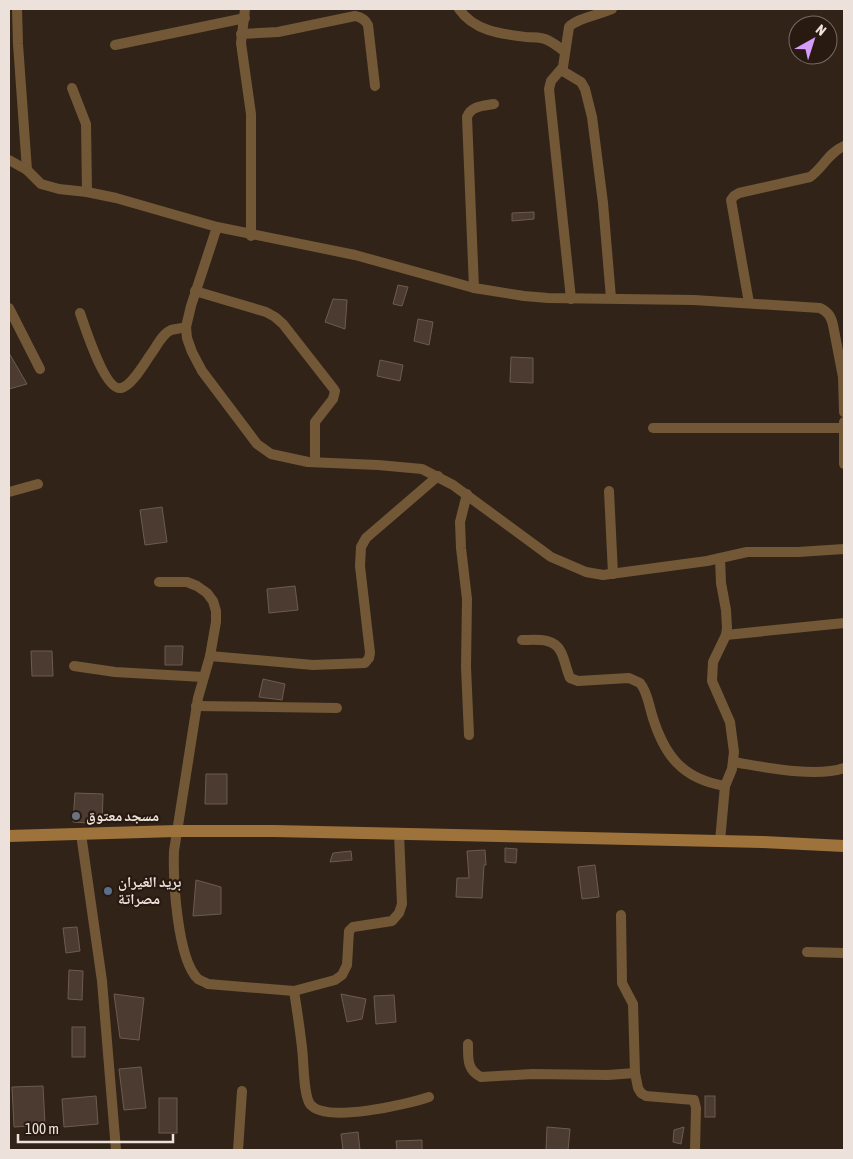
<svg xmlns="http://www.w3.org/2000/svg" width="853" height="1159" viewBox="0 0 853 1159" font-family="'Asap Condensed','Noto Naskh Arabic',sans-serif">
<rect width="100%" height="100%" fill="#322319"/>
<g fill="#4b3b30" stroke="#6d5b4f">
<polygon points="534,212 534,219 512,221 512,213"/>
<polygon points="398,285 408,287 402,306 393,304"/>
<polygon points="333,299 347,300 345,329 325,322"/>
<polygon points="418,319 433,322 429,345 414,341"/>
<polygon points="9,353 27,384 9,389"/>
<polygon points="511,357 533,358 533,383 510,382"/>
<polygon points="380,360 403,365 400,381 377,376"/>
<polygon points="162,507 167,542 145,545 140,510"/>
<polygon points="295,586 298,610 269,613 267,589"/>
<polygon points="165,646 183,646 182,665 165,665"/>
<polygon points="31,651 52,651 53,676 32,676"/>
<polygon points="263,679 285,684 282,700 259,697"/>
<polygon points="206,774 227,774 227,804 205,804"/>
<polygon points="75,793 103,794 102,824 73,822"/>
<polygon points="505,848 517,849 516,863 505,862"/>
<polygon points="485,850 486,865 484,865 482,898 456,897 457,878 469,878 467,851"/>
<polygon points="351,851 352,860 330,862 333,853"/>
<polygon points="595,865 599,897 582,899 578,867"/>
<polygon points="196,880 221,887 221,914 193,916"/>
<polygon points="77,927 80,951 66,953 63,928"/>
<polygon points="69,970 83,971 82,1000 68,999"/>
<polygon points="114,994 144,998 139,1040 120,1038"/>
<polygon points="341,994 366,999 362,1019 347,1022"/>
<polygon points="394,995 396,1022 376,1024 374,996"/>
<rect x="72" y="1027" width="13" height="30"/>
<polygon points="141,1067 146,1108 124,1110 119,1069"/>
<polygon points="43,1086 45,1125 14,1127 12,1087"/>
<polygon points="96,1096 98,1124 64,1127 62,1099"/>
<rect x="705" y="1096" width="10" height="21"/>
<rect x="159" y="1098" width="18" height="35"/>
<polygon points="547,1127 570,1129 568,1150 546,1150"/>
<polygon points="684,1127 681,1144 673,1142 674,1130"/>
<polygon points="358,1132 360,1150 343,1150 341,1134"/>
<polygon points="422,1140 422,1150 397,1150 396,1141"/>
</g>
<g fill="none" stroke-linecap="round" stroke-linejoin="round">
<g stroke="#725836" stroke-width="10">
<polyline points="17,9 18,44 27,170"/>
<polyline points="245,9 241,43 251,114 251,236"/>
<path d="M459 9C474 31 501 34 526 37 532 37 539 37 545 39 553 42 559 47 565 52"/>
<path d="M241 34 278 32 355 16C361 17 365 19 368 25L375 86"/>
<polyline points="115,45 245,18"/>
<polyline points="561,70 581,82 585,89 592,117 603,203 611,298"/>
<polyline points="72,88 86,124 87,192"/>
<path d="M9 160 27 170 41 184 59 189 87 192 116 198 217 227 355 255 474 288 524 296 548 298 694 300 820 308C828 312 831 316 833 325L843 377 844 412"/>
<polyline points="217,227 191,306 186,327 187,338 192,352 202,371 257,444 271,454 308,462 378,465 422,469 453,485 551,557 586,572 603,575 707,561 747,552 798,552 844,549"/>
<path d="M474 288 467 117C471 106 483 106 494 104"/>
<polyline points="195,291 266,312 275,317 283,324 333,388 335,391 333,399 315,422 315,462"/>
<path d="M571 299 549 89 551 81 563 67 569 27C575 19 601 14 612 9"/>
<path d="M749 303 731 200 734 196 739 193 810 177C823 168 828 153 844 146"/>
<polyline points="9,308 40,369"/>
<path d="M80 313C85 327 105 391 121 388 132 386 145 362 151 354 157 346 162 334 171 330 176 329 182 328 186 327"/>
<polyline points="844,422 844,464"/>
<polyline points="653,428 844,428"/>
<polyline points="609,491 613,574"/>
<polyline points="9,492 38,484"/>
<polyline points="467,494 460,522 461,548 467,599 466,667 469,735"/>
<path d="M159 582H187L197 586 207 593 213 601 216 611V622L210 656 198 698 174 851C173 879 177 959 198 979 201 981 205 982 208 984L294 991 335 980 342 975 347 965 349 931 353 927 392 921 399 913 402 904 399 834"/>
<polyline points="726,635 844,623"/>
<path d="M522 640C535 640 554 637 561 652 565 660 566 669 570 678L578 681 629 678 640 683C647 691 649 705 652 715 664 755 682 779 725 786"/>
<polyline points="210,656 313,665 365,663 369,658 370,653 360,566 361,547 366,538 438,476"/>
<polyline points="74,666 115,672 203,677"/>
<polyline points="196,706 337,708"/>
<path d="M733 762C764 767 815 778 844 768"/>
<polyline points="81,834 102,981 116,1150"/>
<polyline points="720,841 725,786 732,769 734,752 730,722 712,681 713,662 726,635 727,628 726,610 721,583 720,558"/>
<polyline points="621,915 622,983 633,1004 635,1073 638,1088 641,1093 646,1096 694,1100 696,1108 695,1150"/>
<polyline points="807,952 844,953"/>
<path d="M294 991C297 1010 300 1029 302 1048 304 1061 303 1094 310 1104 325 1124 408 1104 429 1097"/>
<path d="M468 1044C468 1059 467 1070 481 1077L532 1074 608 1075 635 1073"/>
<polyline points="238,1150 242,1091"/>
</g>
<polyline stroke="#9d733b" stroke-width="12" points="9,836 176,831 274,831 763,842 844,846"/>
</g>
<circle fill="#6b7280" stroke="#281a10" stroke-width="2" cx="76" cy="816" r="5"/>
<circle fill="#5c6f8a" stroke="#281a10" stroke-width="2" cx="108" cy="891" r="5"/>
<g text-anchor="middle" stroke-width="4.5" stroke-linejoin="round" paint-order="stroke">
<g font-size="15" font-weight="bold" fill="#ece2db" stroke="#281a10" text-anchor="start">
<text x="86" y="821">مسجد معتوق</text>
<text x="118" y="887">بريد الغيران<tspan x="118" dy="17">مصراتة</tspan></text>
</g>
</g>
<rect width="853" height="1159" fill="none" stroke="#ece2db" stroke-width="20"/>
<g transform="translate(813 40) rotate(39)"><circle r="24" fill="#281a10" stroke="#766a61"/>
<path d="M0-4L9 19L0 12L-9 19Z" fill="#d59cfb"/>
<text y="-8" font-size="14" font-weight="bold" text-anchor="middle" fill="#ece2db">N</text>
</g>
<path d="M18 1134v8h155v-8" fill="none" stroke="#ece2db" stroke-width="2.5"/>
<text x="25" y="1134" font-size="15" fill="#ece2db" stroke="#281a10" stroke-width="4" paint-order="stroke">100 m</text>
</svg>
